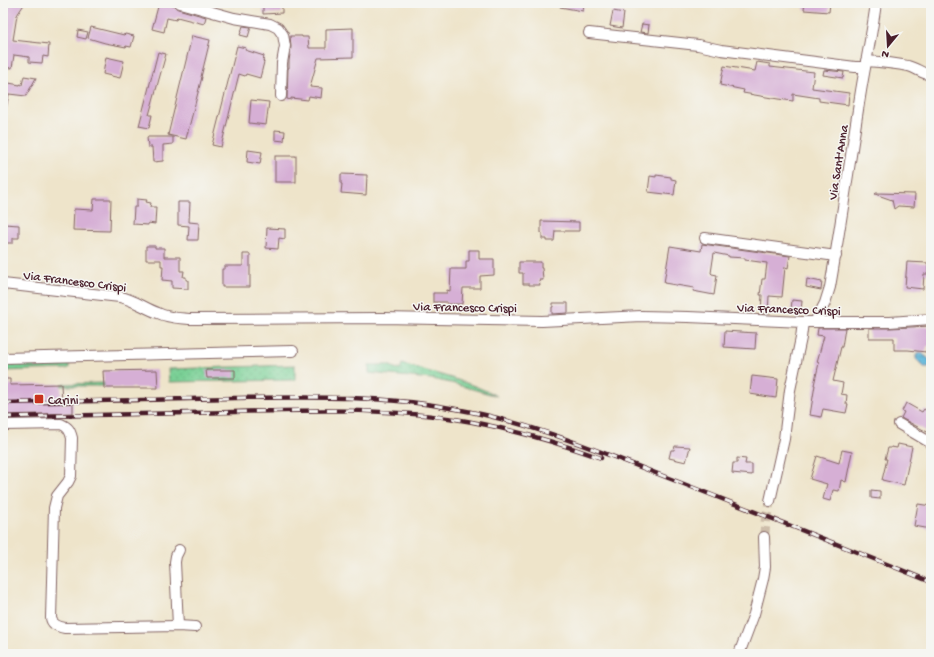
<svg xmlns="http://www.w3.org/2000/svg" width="934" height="657" viewBox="0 0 934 657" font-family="'Gochi Hand',sans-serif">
<defs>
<pattern id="grass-dots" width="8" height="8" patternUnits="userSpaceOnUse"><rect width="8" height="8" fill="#79d095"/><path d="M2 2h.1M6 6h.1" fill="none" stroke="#6ab281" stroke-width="1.8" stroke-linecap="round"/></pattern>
<pattern id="water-rules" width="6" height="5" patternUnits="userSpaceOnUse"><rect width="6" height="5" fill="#5eb7db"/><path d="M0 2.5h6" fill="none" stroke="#5094b2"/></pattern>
</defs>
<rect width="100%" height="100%" fill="#f6f6f2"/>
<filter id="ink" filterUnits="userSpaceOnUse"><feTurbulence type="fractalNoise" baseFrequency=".025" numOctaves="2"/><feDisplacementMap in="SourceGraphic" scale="8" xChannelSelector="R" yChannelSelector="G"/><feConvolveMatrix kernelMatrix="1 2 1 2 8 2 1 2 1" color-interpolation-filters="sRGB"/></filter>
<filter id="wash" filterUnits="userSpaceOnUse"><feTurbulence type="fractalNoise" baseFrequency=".012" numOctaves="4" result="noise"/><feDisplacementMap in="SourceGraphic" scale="16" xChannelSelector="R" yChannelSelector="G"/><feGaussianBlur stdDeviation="0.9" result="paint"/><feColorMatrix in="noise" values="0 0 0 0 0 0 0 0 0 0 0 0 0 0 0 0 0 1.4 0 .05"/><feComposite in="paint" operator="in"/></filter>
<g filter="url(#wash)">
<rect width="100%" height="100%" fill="#eee4ca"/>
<g fill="url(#grass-dots)" stroke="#627860">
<polygon points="66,362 69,363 69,368 66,369 3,371 3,364"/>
<path d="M402 364C434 373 468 381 497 396L451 383 431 379 369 373V365H388L400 370Z"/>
<polygon points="295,365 295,380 169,382 168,369"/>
<polygon points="104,383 104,386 61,386 61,384"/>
</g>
<path fill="url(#water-rules)" stroke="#546b83" d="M920 353C923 353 926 357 929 359L931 364 929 367H924L916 359V355Z"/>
<g id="blocks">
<g fill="#d6afd5">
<polygon points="3,3 25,3 17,15 13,40 49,44 48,57 43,56 42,63 29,62 29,57 14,55 12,68 3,67"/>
<polygon points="159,3 174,5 176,8 178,9 206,17 204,24 177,17 176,20 167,18 164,32 152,29"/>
<polygon points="263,3 282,3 282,13 263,14"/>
<polygon points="560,3 584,3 583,11 560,7"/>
<polygon points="805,3 830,3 829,12 804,10"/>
<polygon points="613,11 624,13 622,28 610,26"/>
<polygon points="642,24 649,25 648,33 640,32"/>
<polygon points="243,26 251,27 248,37 240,35"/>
<polygon points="91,27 124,35 125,34 134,36 131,47 126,46 126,47 105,43 88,38"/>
<polygon points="353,28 353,57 318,58 310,87 322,88 321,98 309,96 308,100 291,98 291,100 287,99 288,68 289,68 289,61 291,47 290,36 302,36 302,37 308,37 309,48 326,48 326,29"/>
<polygon points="78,30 88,32 86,39 77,37"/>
<polygon points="192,36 210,40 201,77 202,77 186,139 168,135"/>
<polygon points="237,46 246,48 245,50 264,56 263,61 264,62 260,78 246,74 245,76 239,74 221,147 212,145"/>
<polygon points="158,52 166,54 149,115 152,115 149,128 139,126"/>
<polygon points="106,57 124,61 120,78 103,74"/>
<polygon points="757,62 770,64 770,67 814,72 812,88 849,93 848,105 819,101 819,98 793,94 793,101 778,99 743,93 744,90 720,85 724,66 755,71"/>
<polygon points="824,70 844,72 843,78 823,75"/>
<polygon points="24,76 36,78 26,96 9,94 6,109 3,108 3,82 20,85 20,84 22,85"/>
<polygon points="251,100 269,102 266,125 249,123"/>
<polygon points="275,130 285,131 284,141 275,140"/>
<polygon points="147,137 173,137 173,144 163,145 163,161 153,162 152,147 148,147"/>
<polygon points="248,150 262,152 260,164 247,162"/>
<rect x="275" y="156" width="21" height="26"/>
<polygon points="341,174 367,175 366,195 341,193 342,184 341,184"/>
<polygon points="656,175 671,177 671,179 676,180 674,195 648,192 650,176 656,177"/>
<polygon points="876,193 915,194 914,207 898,206 894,209 892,200 875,194"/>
<polygon points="94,199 111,199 110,231 73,230 74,209 93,210"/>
<polygon points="137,199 147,200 146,202 151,203 150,207 156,207 155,224 148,223 148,225 133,224 134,207 137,207"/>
<polygon points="178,202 190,202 189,222 199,223 198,240 188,240 189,226 178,225"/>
<polygon points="541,221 579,222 579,231 555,231 554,241 547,241 547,239 542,239 542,233 541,233"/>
<polygon points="4,224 19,225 19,238 13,238 13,243 4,243"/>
<polygon points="267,228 285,229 285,239 279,238 278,249 266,248"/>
<polygon points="702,244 790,256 788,268 785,267 782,297 769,296 768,314 761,314 762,295 760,295 762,279 765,279 767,263 745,260 745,258 729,257 729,256 714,253 711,273 712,274 717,275 714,295 693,291 694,288 664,283 670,246 701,251"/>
<polygon points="146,246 155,246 155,248 164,248 164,257 180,257 180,271 184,271 183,277 186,277 186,280 188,280 188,289 172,288 172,281 162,280 163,266 161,266 161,260 146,260"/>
<polygon points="469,250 479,250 479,259 494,259 494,275 480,276 480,288 463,288 462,304 447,304 447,302 433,302 433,293 447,293 447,290 450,291 451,269 466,269 466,261 469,261"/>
<polygon points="243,254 250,254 250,287 222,287 222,269 225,269 225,266 243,266"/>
<polygon points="519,262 541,262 541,268 542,268 543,280 539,280 540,285 529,285 529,284 523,284 523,273 519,273"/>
<polygon points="907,262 928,263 928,274 924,274 923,289 905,287"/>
<polygon points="807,279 822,282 821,290 806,287"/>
<polygon points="792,300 802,301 801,311 791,310"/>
<polygon points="553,303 568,303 568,313 552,314 552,307 553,307"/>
<polygon points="931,326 931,346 927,346 926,352 908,350 894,350 894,338 869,338 869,328 890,328"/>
<polygon points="818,328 845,328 842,347 841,347 833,381 843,383 841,394 847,395 846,404 848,404 846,413 823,409 821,417 810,415 815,385 814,385 819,363 817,362 824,336 817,335"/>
<polygon points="725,331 756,333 755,349 724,347"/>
<polygon points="157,370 158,388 104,388 103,371"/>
<polygon points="206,370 235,370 235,378 207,378"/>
<polygon points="752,376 778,379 776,398 750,394"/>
<polygon points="3,379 10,379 10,385 61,384 62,404 73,403 73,413 3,415"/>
<polygon points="906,403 922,412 924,409 931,413 931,434 901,418 904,412 902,411"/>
<polygon points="898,444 912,447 904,485 882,480 887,459 885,459 888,448 891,448 891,447 897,448"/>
<polygon points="675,446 690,447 686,462 669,458 671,450 674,450"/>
<polygon points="842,450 852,452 846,482 841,480 839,491 833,490 830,501 823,499 827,484 810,479 817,456 839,463"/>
<polygon points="737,458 746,459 745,464 752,464 752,475 732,473 733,463 737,463"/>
<polygon points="871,490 880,491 880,499 871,498"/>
<polygon points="918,504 931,506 931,529 914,526"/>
</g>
</g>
</g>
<g filter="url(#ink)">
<use href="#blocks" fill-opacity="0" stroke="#836463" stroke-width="1"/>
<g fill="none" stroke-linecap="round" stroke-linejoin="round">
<polyline stroke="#cdbdaa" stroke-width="10" stroke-dasharray="10 5" stroke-linecap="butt" points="764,537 766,518 770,501"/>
<g stroke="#836463" stroke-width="12">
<g id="minor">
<polyline points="180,3 234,18 270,24 278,28 283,35 285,46 282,63 281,96"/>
<polyline points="589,33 698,45 721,50 855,67 865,67"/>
<path d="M866 61C880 62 894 63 908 66 916 68 923 74 931 75"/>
<polyline points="705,238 836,256"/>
<path d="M3 284 120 297C135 300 144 308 158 313 168 318 178 318 189 319L383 318 542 321 641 316 688 317 803 322H890L931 319"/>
<path d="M815 322 825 303 830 287C841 224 850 160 860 97 865 65 872 34 876 3"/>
<polyline points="3,358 293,351"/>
<polyline points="899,424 931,443"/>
<path d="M3 425 61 424C68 427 70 430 72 438L71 476 68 482 57 496 54 508 51 618C52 625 59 627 65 628L178 626 195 627"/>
<polyline points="770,501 784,439 790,390 801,338 803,322"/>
<polyline points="178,626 175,562 176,556 179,550"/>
<polyline points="739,654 754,614 763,579 765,567 764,537"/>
</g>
</g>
<use href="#minor" stroke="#fff" stroke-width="10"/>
<g stroke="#4a1f2b" stroke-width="4.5">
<g id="rail">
<path d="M3 403C80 401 157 399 235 398 309 397 382 395 456 409 530 422 601 452 671 479 758 513 845 547 931 582"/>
<path d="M3 417C80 415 157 414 234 412 307 410 382 408 455 419 505 427 553 441 601 458"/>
</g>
</g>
<use href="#rail" stroke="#f6f6f2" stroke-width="3" stroke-dasharray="9" stroke-linecap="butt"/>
</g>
</g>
<rect fill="#c8321e" stroke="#f6f6f2" stroke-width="1.5" x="34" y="394" width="10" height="10" rx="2"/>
<g text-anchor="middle" stroke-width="3" stroke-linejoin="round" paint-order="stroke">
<g font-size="13" fill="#4a1f2b" stroke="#f6f6f2">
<text transform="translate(837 162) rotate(-81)" y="5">Via Sant'Anna</text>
<text transform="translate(75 280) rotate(7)" y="5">Via Francesco Crispi</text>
<text transform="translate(465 306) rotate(1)" y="5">Via Francesco Crispi</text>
<text transform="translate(789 308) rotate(2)" y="5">Via Francesco Crispi</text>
</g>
<g font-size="13" fill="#4a1f2b" stroke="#f6f6f2" text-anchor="start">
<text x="48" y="404">Carini</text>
</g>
</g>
<rect width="934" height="657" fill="none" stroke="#f6f6f2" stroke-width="16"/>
<g transform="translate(888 46) rotate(198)" stroke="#f6f6f2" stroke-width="3" paint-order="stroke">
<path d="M0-3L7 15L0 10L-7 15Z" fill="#4a1f2b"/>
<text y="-6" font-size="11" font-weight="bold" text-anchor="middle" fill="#4a1f2b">N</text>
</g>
</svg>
